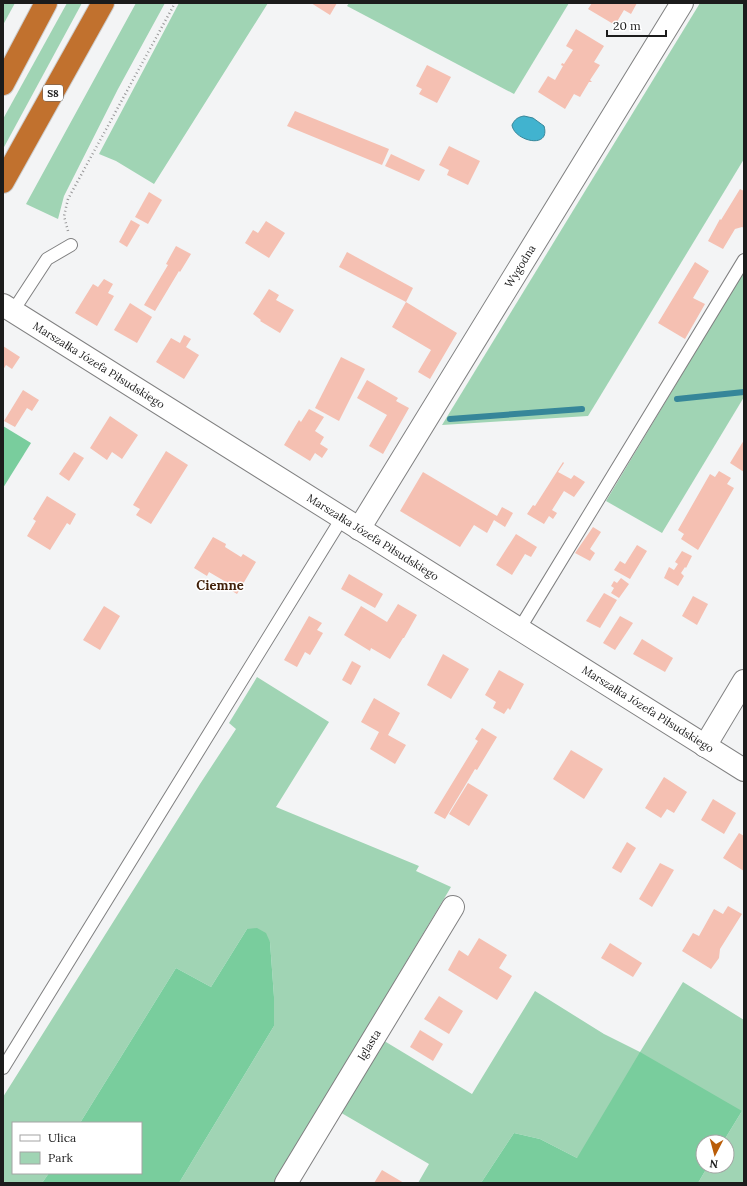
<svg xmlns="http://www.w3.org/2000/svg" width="747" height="1186" viewBox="0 0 747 1186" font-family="Lora,serif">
<rect width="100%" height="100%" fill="#f3f4f5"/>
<g fill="#a0d4b4">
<polygon points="3,3 15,3 3,25"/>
<polygon points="67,3 82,3 3,149 3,119"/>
<polygon points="136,3 165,3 118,89 64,196 58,219 26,204"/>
<polygon points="179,3 268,3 154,184 116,161 99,154"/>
<polygon points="349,3 569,3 514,94 347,6"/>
<polygon points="700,3 744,3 744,159 596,403 588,416 442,425"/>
<polygon points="744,271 744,397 662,533 606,501"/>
<polygon points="257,677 329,722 276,807 419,866 416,871 451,887 274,1183 179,1183 274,1026 274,997 270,942 247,929 211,987 176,968 80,1123 13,1123 13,1173 49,1173 42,1183 3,1183 3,1097 200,784 236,729 229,723"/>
<polygon points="683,982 744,1020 744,1183 698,1183 708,1166 727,1166 727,1142 723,1142 742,1111 577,1158 540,1139 514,1133 481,1183 418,1183 429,1164 338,1111 381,1039 472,1094 535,991 604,1034 640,1052"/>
</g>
<g fill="#79cd9d">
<polygon points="3,426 31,443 3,488"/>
<polygon points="257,928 266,933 270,942 274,997 274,1026 179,1183 42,1183 49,1173 141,1173 141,1123 80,1123 176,968 211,987 247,929"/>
<polygon points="640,1052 742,1111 723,1142 703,1142 703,1166 708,1166 698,1183 481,1183 514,1133 540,1139 577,1158"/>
</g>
<path fill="#41b3cf" stroke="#368699" d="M524 116 533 118 544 126C551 150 514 141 512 125 515 119 518 117 524 116Z"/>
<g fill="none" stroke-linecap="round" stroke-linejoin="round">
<g stroke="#368699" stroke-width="6">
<polyline points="677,399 744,392"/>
<polyline points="450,419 582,409"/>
</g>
</g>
<g fill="#f5c0b2">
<polygon points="311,3 337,3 330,15"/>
<polygon points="592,3 637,3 631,14 624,10 615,25 588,9"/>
<polygon points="576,29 604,46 594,62 600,65 590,80 592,82 589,82 580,97 574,94 565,109 538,92 548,76 555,80 563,66 561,65 562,63 564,64 573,50 566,46"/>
<polygon points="427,65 451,77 437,103 419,94 422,89 416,86"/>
<polygon points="295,111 389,149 382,165 287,126"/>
<polygon points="449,146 480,161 468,185 447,175 449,170 439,165"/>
<polygon points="391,154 425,170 419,181 385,166"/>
<polygon points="740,189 744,191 744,228 742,227 735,229 723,249 708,241 720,219 721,220"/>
<polygon points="149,192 162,200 148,224 135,217"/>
<polygon points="131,220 140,225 127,247 119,242"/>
<polygon points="266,221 285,233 269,258 245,243 253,230 258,233"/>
<polygon points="176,246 191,254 180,272 179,271 155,311 144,305 168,265 166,264"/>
<polygon points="347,252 413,288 406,302 339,267"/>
<polygon points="695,262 709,271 693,298 705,304 685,339 658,323"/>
<polygon points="104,279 113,284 108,293 114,296 97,326 75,313 93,284 98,287"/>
<polygon points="269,289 279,295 276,300 294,310 280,333 260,321 261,320 253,314"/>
<polygon points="406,302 457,333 430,379 418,372 431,350 392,327"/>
<polygon points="130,303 152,317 137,343 114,330"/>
<polygon points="184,335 191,339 186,347 199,355 184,379 156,362 171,338 180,343"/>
<polygon points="3,346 20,357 12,369 6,365 3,370"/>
<polygon points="341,357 365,369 339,421 315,408"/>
<polygon points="367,380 398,398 396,401 409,408 383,454 369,446 387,415 357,398"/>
<polygon points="23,390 39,400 32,411 27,408 15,427 4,421"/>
<polygon points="309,409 324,417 315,431 324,437 320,444 328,449 322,458 315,453 310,461 284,445 299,420 301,422"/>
<polygon points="110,416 138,435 122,459 112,452 107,460 90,448"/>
<polygon points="744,440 744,472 730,463"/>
<polygon points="166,451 188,465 151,524 136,515 140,509 133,505"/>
<polygon points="74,452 84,458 69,481 59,474"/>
<polygon points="563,462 564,463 558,472 571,479 574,475 585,482 574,497 564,491 552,510 557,513 553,519 549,516 544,524 527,514 533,505 535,506"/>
<polygon points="719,471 731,478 727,484 734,488 698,550 681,539 684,534 678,530 710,474 715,477"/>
<polygon points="423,472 497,516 502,507 513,513 505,527 494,520 487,533 474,525 460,547 400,511"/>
<polygon points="47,496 76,514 70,525 67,523 50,550 27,536 36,521 33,519"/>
<polygon points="593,527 601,532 590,549 595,553 590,561 575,553"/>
<polygon points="516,534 537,547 531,557 525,554 512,575 496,565"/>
<polygon points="213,537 226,544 225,547 241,557 243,554 256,562 237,594 224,586 226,582 209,572 207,576 194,568"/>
<polygon points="637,545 647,551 630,579 614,570 620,561 625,564"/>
<polygon points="682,551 692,556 686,568 685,567 681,573 684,576 678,586 664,578 669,567 674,570 678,564 675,562"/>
<polygon points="349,574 383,594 375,608 341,589"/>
<polygon points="621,578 629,584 619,598 611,593 614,588 611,586 614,581 617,583"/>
<polygon points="604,593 617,600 600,628 586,621"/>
<polygon points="693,596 708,604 697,625 682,616"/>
<polygon points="398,604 417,615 404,638 403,638 390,659 371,648 370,651 344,635 361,606 387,622"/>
<polygon points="104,606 120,616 100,650 83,640"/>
<polygon points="309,616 322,623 317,630 323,633 310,655 305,652 297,667 284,660"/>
<polygon points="620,616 633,623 615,650 603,643"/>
<polygon points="642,639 673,658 665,672 633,654"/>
<polygon points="443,654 469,669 451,699 427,685"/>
<polygon points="352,661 361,666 351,685 342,680"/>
<polygon points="499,670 524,684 510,710 508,708 504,714 493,708 496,702 485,695"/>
<polygon points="374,698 400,713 388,735 406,745 395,764 370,749 379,732 361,722"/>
<polygon points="482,728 497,737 477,770 475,769 445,819 434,813 478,741 475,739"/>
<polygon points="571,750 603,769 584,799 553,779"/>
<polygon points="664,777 687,792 674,813 667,809 661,818 645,808"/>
<polygon points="468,783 488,795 469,826 449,814"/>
<polygon points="713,799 736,813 724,834 701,820"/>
<polygon points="739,833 744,836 744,871 723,858"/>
<polygon points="627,842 636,848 621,873 612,868"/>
<polygon points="660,863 674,870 652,907 639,899"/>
<polygon points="728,906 742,914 720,949 719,958 711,969 682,951 693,933 699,936 714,909 723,914"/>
<polygon points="479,938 507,955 499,968 512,976 497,1000 448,970 459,950 468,956"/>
<polygon points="610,943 642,963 633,977 601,958"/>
<polygon points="439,996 463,1011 449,1034 424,1019"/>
<polygon points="420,1030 443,1044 433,1061 410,1047"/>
<polygon points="382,1170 404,1183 374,1183"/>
</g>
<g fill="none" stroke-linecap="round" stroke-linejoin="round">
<g stroke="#808081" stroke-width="14">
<g id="service">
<polyline points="13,311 47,259 71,245"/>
<polyline points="520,628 744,260"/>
<polyline points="3,1068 342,518"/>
</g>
</g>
<g stroke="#808081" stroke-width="24">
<g id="minor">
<polyline points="359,529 682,3"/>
<polyline points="705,746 744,681"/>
<polyline points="286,1183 453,907"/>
</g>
</g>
<g stroke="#808081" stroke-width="24">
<polyline id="tertiary" points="3,305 744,770"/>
</g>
<g stroke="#cdcdcd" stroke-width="24">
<g id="motorway">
<polyline points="3,84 46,3"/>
<polyline points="3,182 103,3"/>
</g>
</g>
<polyline stroke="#989899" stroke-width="2.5" stroke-dasharray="1 3" stroke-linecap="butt" points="68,231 64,216 68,199 175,3"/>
<use href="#service" stroke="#fff" stroke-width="12"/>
<use href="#minor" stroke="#fff" stroke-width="22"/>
<use href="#tertiary" stroke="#fff" stroke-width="22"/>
<use href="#motorway" stroke="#c1712e" stroke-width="22"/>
</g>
<g text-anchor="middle" stroke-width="3" stroke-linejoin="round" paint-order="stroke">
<rect fill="#fff" stroke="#606060" stroke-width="1" x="43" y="85" width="20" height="16" rx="3"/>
<g font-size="10" font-weight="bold" fill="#1c1c1c">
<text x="53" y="97">S8</text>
</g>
<g font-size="11" fill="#1c1c1c" stroke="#fff">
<text transform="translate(520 266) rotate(-58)" y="4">Wygodna</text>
<text transform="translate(99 365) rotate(32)" y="4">Marszałka Józefa Piłsudskiego</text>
<text transform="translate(373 537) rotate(32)" y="4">Marszałka Józefa Piłsudskiego</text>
<text transform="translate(648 709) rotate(32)" y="4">Marszałka Józefa Piłsudskiego</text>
<text transform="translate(369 1045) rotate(-59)" y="4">Iglasta</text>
</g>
<g font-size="13" font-weight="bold" fill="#402009" stroke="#fff">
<text x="220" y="590">Ciemne</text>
</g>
</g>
<rect width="747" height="1186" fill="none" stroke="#1c1c1c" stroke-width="8"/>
<rect x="12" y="1122" width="130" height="52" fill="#ffffff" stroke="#a4a4a4"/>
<rect x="20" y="1135" width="20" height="6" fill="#ffffff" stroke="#a4a4a4"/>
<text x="48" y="1142" font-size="12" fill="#1c1c1c">Ulica</text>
<rect x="20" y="1152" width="20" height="12" fill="#a0d4b4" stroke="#a4a4a4"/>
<text x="48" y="1162" font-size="12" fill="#1c1c1c">Park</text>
<g transform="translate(715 1154) rotate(186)"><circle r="19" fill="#ffffff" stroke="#a4a4a4"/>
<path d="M0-3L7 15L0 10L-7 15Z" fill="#ba5d08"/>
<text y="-6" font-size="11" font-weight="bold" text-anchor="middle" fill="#1c1c1c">N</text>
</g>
<path d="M607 30v6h59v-6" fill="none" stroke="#1c1c1c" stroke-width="2"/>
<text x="613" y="30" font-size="12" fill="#1c1c1c" stroke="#ffffff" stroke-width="3" paint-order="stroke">20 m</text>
</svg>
